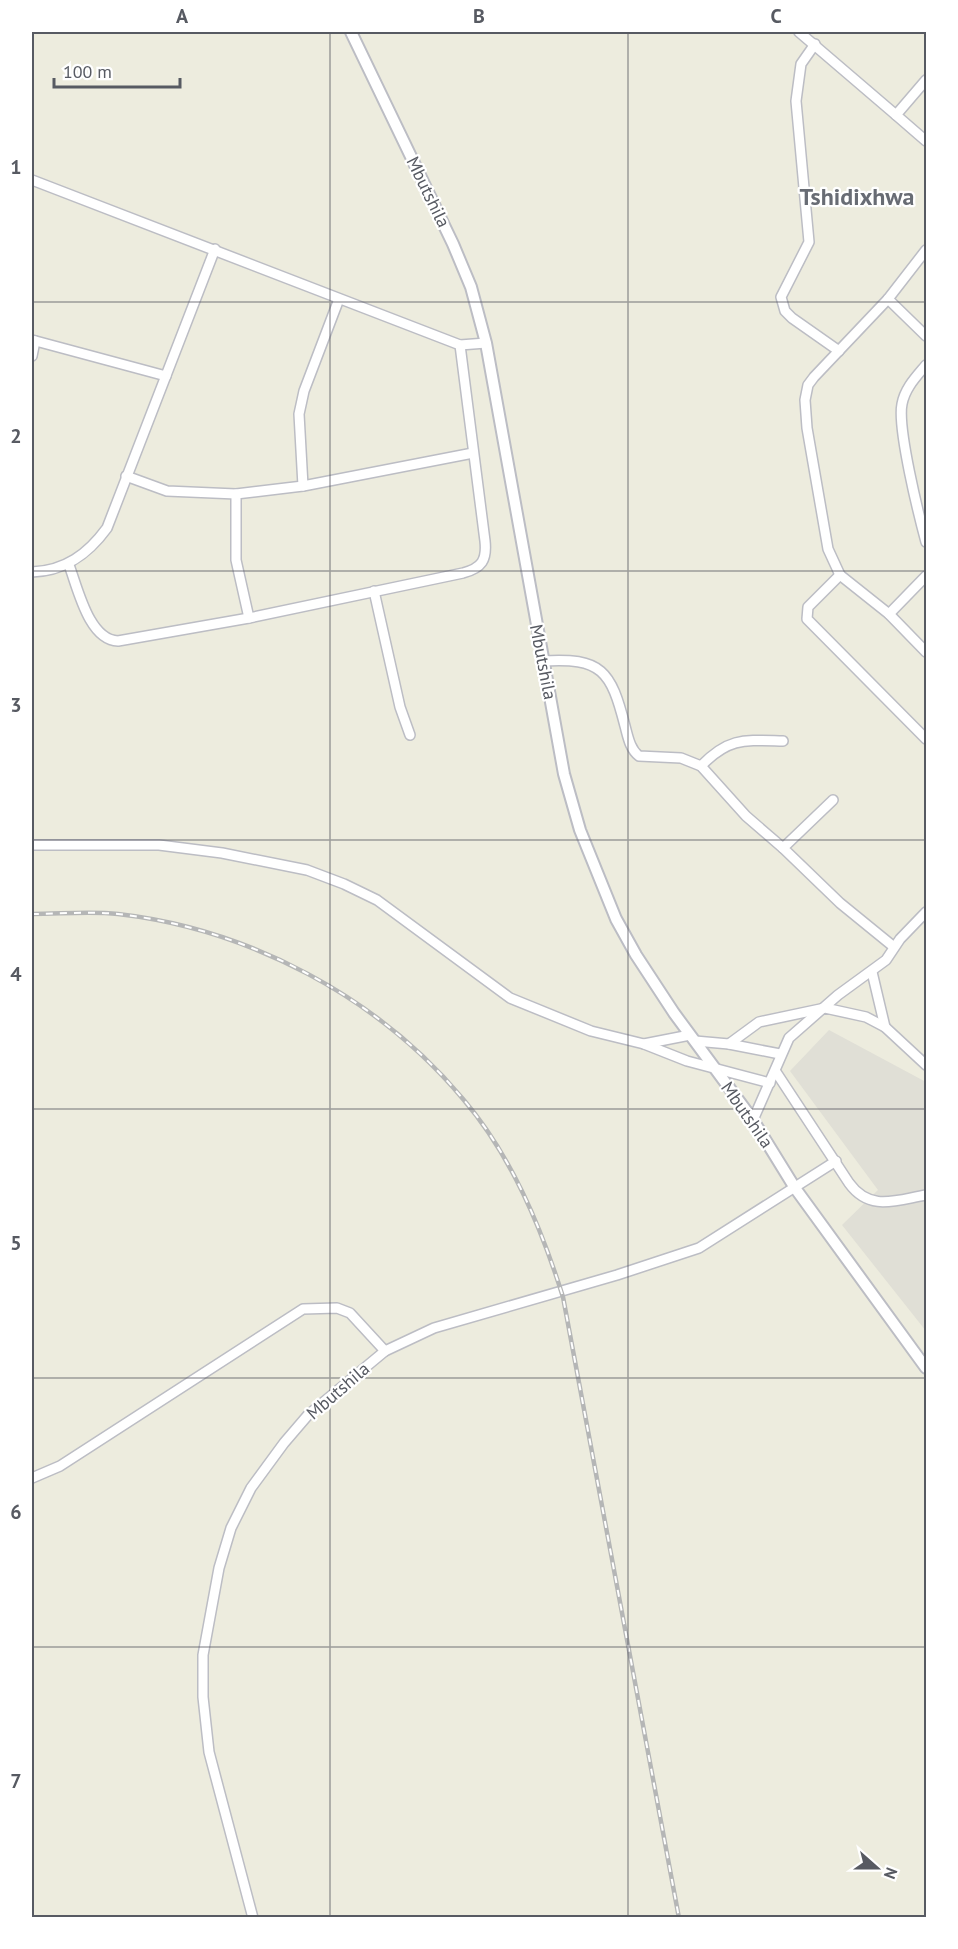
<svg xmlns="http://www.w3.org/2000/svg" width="958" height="1949" viewBox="0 0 958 1949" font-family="'PT Sans',sans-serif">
<rect width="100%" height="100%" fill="#edecde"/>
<polygon fill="#e0dfd6" points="829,1030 926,1082 926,1331 842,1225 878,1190 790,1071"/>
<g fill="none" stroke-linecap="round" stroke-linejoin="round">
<g stroke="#bcbdc4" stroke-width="12">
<g id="minor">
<polyline points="799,32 896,115 926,80"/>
<polyline points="815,44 801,64 796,101 809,242 781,297 785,311 792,318 839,351"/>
<polyline points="896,115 926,141"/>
<polyline points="32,180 460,345 486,343"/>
<polyline points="926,250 888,299 814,377 808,385 805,400 807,428 828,549 840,575 889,614 926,652"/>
<polyline points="888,299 926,336"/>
<polyline points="32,340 166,376"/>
<polyline points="32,356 35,341"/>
<path d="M926 365C916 377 905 388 902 404 897 428 919 516 926 542"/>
<polyline points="126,476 167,491 236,494 303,486 299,414 304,391 339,299"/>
<polyline points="303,486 473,453"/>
<polyline points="236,494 236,560 249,618"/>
<path d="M69 565C78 589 89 640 118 641L249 618 463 573C482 568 487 560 485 541L460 345"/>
<path d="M32 572C65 571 88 554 107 528L215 249"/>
<polyline points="840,575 808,607 807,619 926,739"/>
<polyline points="374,591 400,707 410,735"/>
<polyline points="889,614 926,576"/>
<path d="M542 661C602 657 611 671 625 726 628 737 630 749 639 756L681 758 701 766"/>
<polyline points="833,800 783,848 840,903 894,947"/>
<polyline points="32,845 159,845 222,853 307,870 344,884 377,900 510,998 591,1031 644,1044 687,1061 770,1083"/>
<path d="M783 848 746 816 701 766C729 737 745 740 783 741"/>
<polyline points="872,972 885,1027"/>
<polyline points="695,1041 729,1044 759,1022 825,1008 866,1017 885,1027 926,1065"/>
<polyline points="644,1044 690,1035"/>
<polyline points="729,1044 780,1054"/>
<path d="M776 1072 849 1183C870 1212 896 1200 926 1195"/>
<polyline points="753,1120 789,1038 838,995 886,960 900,939 926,912"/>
<polyline points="32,1478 60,1466 303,1309 337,1308 350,1313 385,1351"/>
<polyline points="253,1918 209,1752 203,1697 203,1655 219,1568 231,1528 251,1488 284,1443 308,1415 385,1351 434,1328 617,1275 699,1248 836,1161"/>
</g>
</g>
<g stroke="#bcbdc4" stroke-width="14">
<polyline id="tertiary" points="351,32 453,244 471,287 486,343 564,774 580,830 616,919 636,955 674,1013 753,1120 795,1188 926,1368"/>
</g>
<use href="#minor" stroke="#fff" stroke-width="9"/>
<use href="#tertiary" stroke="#fff" stroke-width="10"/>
<g stroke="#b5b6b6" stroke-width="4.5">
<path id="rail" d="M32 914C60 914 90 911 118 914 249 929 378 997 463 1099 511 1155 541 1227 563 1297L679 1918"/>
</g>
<use href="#rail" stroke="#fff" stroke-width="2" stroke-dasharray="7" stroke-linecap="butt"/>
</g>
<path fill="none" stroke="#575a62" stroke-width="1.5" stroke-opacity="0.55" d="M330 32V1918M628 32V1918M32 302H926M32 571H926M32 840H926M32 1109H926M32 1378H926M32 1647H926"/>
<g text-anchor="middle" stroke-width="4.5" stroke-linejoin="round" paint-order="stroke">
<g font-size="18" fill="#575a62" stroke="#fff">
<text transform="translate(428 192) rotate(64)" y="6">Mbutshila</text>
<text transform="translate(543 662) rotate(79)" y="6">Mbutshila</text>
<text transform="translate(747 1115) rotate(55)" y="6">Mbutshila</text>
<text transform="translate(338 1391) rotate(-41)" y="6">Mbutshila</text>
</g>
<g font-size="24" font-weight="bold" fill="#686c74" stroke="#fff">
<text x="857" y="205">Tshidixhwa</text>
</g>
</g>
<rect width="958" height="1949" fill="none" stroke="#ffffff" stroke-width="66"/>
<g transform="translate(877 1868) rotate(111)" stroke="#ffffff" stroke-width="4.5" paint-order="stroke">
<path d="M0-4.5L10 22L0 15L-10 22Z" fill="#575a62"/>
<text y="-9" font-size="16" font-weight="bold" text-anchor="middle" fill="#575a62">N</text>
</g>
<path d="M54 78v9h126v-9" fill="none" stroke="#575a62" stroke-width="3"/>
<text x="63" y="78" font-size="18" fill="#575a62" stroke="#ffffff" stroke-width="4.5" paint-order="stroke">100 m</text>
<rect x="33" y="33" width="892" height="1883" fill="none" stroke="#575a62" stroke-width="2"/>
<g font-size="20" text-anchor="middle" font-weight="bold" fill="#575a62">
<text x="182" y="23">A</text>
<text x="479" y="23">B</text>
<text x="776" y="23">C</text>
<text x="16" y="174">1</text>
<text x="16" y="443">2</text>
<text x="16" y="712">3</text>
<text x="16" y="981">4</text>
<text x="16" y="1250">5</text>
<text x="16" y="1519">6</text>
<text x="16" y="1788">7</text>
</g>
</svg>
